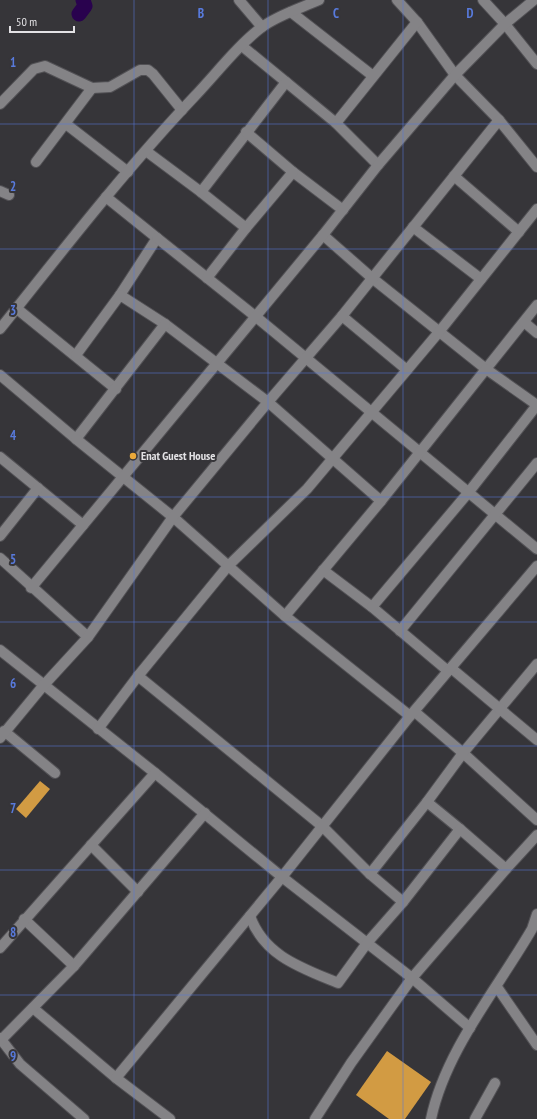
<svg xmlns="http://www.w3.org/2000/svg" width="537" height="1119" viewBox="0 0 537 1119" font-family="'PT Sans Narrow',sans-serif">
<rect width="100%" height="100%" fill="#363539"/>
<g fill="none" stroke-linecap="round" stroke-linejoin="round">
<polyline stroke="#29024e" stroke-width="15" points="79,14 85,6 83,0"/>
</g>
<g fill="#d29b43">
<polygon points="40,781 50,789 26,818 16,809"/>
<polygon points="387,1051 431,1082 405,1119 389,1119 356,1095"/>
</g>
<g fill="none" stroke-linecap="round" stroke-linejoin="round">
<g stroke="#525155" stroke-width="12">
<g id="minor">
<polyline points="239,0 262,27"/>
<polyline points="397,0 417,22 455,75 499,120 537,167"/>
<polyline points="483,0 505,24 537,64"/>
<polyline points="291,12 373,76"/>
<polyline points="242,46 336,123 417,22"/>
<polyline points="0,104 34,69 45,66 92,88 110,87 140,70 148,70 153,74 182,110"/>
<polyline points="336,123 378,165"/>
<polyline points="66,124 128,172"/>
<polyline points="146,151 201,192 286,82"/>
<polyline points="36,162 92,88"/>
<polyline points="293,172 343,210"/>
<polyline points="454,176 519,232"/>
<polyline points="0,191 9,195"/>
<polyline points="201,192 246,228 293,172 246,132"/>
<polyline points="106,197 157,238 120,295"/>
<polyline points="413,227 481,279"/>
<polyline points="323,235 372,278 486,369 537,305"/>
<polyline points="157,238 255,316 537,549"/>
<polyline points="207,278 246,228"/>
<polyline points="16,308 116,389"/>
<polyline points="342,316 407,370"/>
<polyline points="524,322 537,333"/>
<path d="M0 329C63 250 125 170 194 97 216 74 237 46 262 27 278 15 301 8 319 0"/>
<polyline points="76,355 120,295 165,324 268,402 381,501"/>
<polyline points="0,375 76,439 165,324"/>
<polyline points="76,439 173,517 285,616 410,716"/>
<polyline points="0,457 83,525"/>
<polyline points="0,536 38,488"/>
<polyline points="0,558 88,637"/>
<polyline points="323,570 372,607 448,671"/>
<polyline points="31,588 323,235 378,165 455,75 505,24 534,0"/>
<polyline points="372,607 468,493 537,405"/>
<polyline points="285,616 381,501 486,369 537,405"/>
<polyline points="400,631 537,463"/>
<polyline points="0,650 155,773 282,877 412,978 470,1028"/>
<polyline points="537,664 463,753 537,820"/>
<polyline points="451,668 537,740"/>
<path d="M138 676 322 826 370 874 403 902 367 943 338 983C302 968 264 956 250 916"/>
<polyline points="415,712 463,753 427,802 460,829"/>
<polyline points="98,729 138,676 228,566 307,489 439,332 537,209"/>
<polyline points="4,731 55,773"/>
<polyline points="0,738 43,686 88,637 173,517 268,402 342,316 499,120"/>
<polyline points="91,845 138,892"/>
<polyline points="370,874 427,802"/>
<polyline points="403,902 460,829 506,869 537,835"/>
<polyline points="24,919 74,966"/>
<polyline points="0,948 155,773"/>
<polyline points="497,987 537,1045"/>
<polyline points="33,1008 116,1078 170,1119"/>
<polyline points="0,1038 20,1064 84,1119"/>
<polyline points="1,1040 74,966 205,813"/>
<polyline points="116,1078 282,877 410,716 537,566"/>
<polyline points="315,1119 351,1063 412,978 506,869"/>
<path d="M431 1119C445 1051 498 988 532 929L537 914"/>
<polyline points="475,1119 495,1083"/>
</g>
</g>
<use href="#minor" stroke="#848386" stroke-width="10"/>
</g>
<path fill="none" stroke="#587adc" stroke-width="1" stroke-opacity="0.55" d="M134 0V1119M268 0V1119M403 0V1119M0 124H537M0 249H537M0 373H537M0 497H537M0 622H537M0 746H537M0 870H537M0 995H537"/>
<circle fill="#eba93a" stroke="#363539" stroke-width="1.5" cx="133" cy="456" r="4"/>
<g text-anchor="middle" stroke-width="4" stroke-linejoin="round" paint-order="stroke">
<g font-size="12" font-weight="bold" fill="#e3e2e5" stroke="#363539" text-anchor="start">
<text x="141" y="460">Enat Guest House</text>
</g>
</g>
<g font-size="13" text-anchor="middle" font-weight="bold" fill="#587adc" stroke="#363539" stroke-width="4" stroke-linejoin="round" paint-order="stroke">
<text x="201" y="18">B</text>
<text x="336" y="18">C</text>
<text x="470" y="18">D</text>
<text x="13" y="67">1</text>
<text x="13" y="191">2</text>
<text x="13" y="315">3</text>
<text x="13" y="440">4</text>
<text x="13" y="564">5</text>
<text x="13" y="688">6</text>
<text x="13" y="813">7</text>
<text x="13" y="937">8</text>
<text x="13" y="1061">9</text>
</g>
<path d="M10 26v6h64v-6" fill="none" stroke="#e3e2e5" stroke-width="2"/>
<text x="16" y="26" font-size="12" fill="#e3e2e5" stroke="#363539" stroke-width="3" paint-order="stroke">50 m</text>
</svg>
